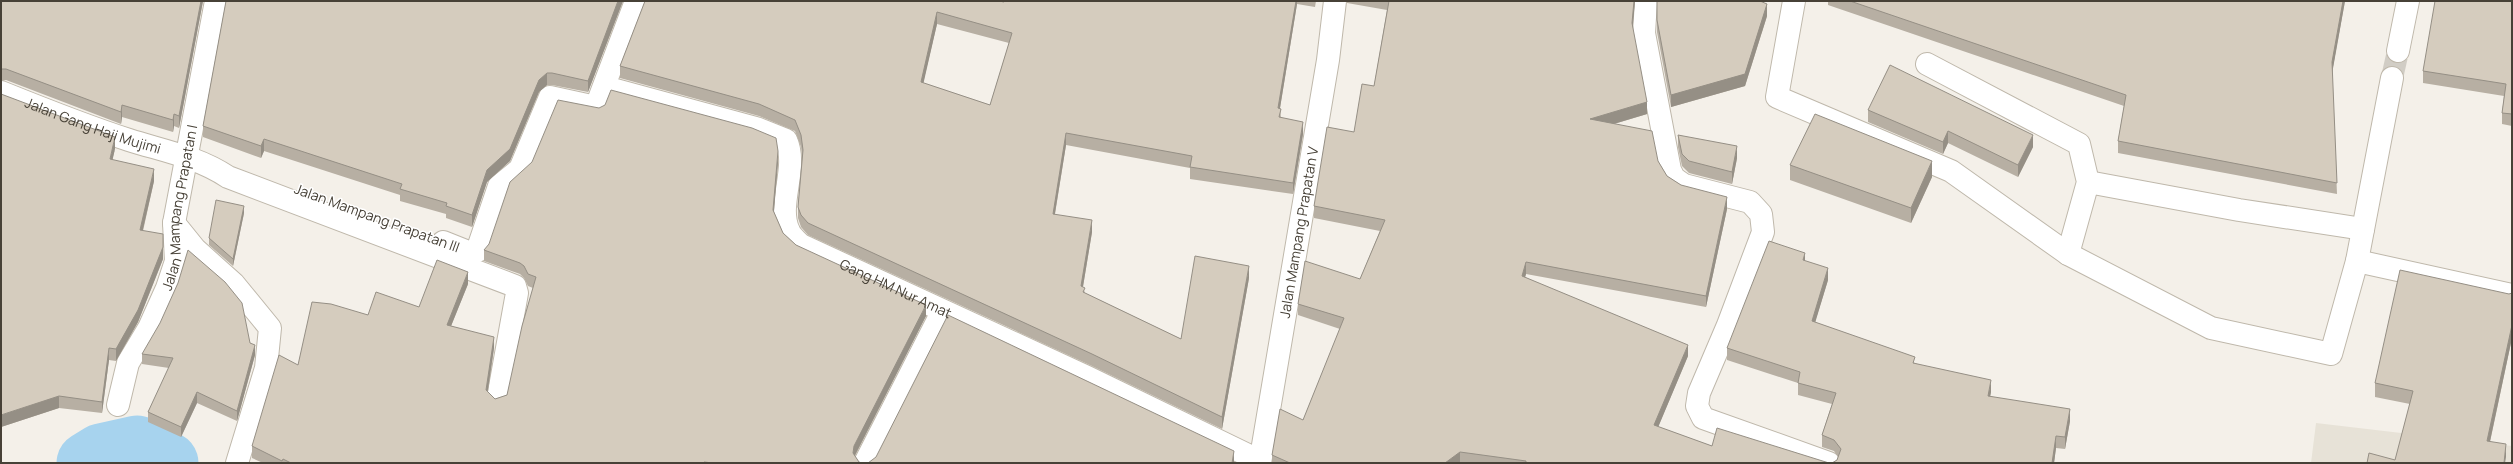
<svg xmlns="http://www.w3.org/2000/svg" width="2513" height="464" viewBox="0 0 2513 464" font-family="Manrope,sans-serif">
<rect width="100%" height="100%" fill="#f4f0e9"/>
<polygon fill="#e7e2d7" points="2316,423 2512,446 2512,463 2311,463"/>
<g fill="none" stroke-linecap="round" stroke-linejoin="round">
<polyline stroke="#a7d3ee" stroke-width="63" points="88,463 101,455 137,447 167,463"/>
<polyline stroke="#d1cdc5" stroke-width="22" stroke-dasharray="22 11" stroke-linecap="butt" points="2392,78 2398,51"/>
<g stroke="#bfb8ab" stroke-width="24">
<g id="minor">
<polyline points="1646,1 1644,33 1670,170 1674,178 1684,185 1750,202 1761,214 1763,232 1728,325 1699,393 1697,406 1703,418 1829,463"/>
<polyline points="1794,1 1777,97 1951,171 2068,254 2211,328 2331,354 2357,261 2512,295"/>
<polyline points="2398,51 2408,1"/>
<polyline points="1927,64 2079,144 2088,182 2068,254"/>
<path id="s1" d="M605 87 756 128 786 140C799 168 776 205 789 231 791 236 797 241 801 245L1087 377 1260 461"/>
<path id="s2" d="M1 92C43 109 86 126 129 140 164 151 198 157 228 177L515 286 517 293 498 398"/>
<polyline points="2088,182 2239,210 2363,229"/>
<polyline points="174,223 195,249 234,284 270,328 266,368 237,463"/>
<polyline points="443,242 468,252 477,251 499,186 520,169 550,97 596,107 636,1"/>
<polyline points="2357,261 2392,78"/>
<path id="s3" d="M118 405 128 363 149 328 167 288 176 261 174 223 216 1"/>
<polyline points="865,463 942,312"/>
<path id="s4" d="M1260 463 1328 60 1335 1"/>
</g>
</g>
<use href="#minor" stroke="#fff" stroke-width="22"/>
</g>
<g fill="#b7afa3" fill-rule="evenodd">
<polygon points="1,1 203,1 179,128 174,126 173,132 122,117 121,124 6,80 1,81"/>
<polygon points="226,1 623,1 588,92 552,85 547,85 539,92 510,161 487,182 472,227 446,218 446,214 400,201 400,195 264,151 261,158 203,137 203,126"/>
<path d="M645 1 1004 2V1H1316L1315 7 1297 4 1280 108 1281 118 1303 134 1293 194 1190 179V168L1066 145 1055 214 1092 232 1083 287 1085 293 1181 339 1249 278 1222 429 1092 366 808 235 801 227 798 218V207L802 156 801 147 795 131 759 116 620 78V66ZM937 24 1009 43 990 105 923 83Z"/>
<polygon points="1347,1 1635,1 1632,27 1647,114 1614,124 1658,161 1667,176 1681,185 1727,209 1706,307 1526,274 1525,277 1688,356 1658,427 1712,446 1829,463 1272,463 1272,455 1303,420 1340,329 1298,315 1298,304 1360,279 1380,231 1314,218 1314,206 1354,132 1374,86 1387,10 1347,3"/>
<polygon points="1657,1 1762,2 1767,16 1745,86 1671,107 1657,32"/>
<polygon points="1828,1 2345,1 2332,72 2337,194 2118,153 2118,141 2124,106 1828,5"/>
<polygon points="2512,1 2512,126 2502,124 2502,113 2504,96 2423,83 2423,71"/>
<polygon points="1868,110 2033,147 2018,177 1948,143 1943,154 1868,122"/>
<polygon points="1678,135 1737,158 1732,184 1689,173 1682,166 1678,147"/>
<polygon points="115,149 112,160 154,181 143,231 163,259 138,322 116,361 109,360 102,413 59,408 1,427"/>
<polygon points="778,162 774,212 783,233 796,245 926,316 855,456 859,462 861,463 263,463 252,458 252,446 298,365 368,315 419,307 468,284 451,326 494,348 488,392 495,399 507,395 533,288 528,286 524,278 520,274 484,261 484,250"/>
<polygon points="1790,165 1932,177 1911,223 1790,180"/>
<polygon points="244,213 233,266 209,245 209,238"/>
<polygon points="1805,261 1828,280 1815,322 1915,363 1991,392 1990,396 2070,421 2065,449 2056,448 2054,463 1832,463 1837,460 1838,457 1834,451 1822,447 1822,435 1832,404 1798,395 1798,383 1727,360 1727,348"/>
<polygon points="2512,293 2512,338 2490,442 2506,457 2395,460 2410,404 2375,397 2375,383 2509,294"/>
<polygon points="250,343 255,355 237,421 197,403 181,437 148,422 148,412 169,368 142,364 142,354"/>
</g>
<g fill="#958f85">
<polygon points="201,1 203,1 179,128 179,116"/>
<polygon points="618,1 623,1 588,92 588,81"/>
<polygon points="1296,1 1297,1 1297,4 1278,120 1278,108"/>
<polygon points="1634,1 1635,1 1632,35 1632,23"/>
<polygon points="2343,1 2345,1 2332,74 2332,62"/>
<polygon points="1767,4 1767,16 1745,86 1671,107 1671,95"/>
<polygon points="937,12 937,24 921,94 921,82"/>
<polygon points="547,73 547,85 539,92 510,161 487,182 472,227 472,215 487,170 539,80"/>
<polygon points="1647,102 1647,114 1590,131 1590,119"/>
<polygon points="122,105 122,117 121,124 121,112"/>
<polygon points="174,114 174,126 173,132 173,120"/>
<polygon points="1303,122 1303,134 1293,194 1293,183"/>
<polygon points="1948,131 1948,143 1943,154 1943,142"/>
<polygon points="1066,133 1066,145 1053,225 1053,214"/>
<polygon points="2033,135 2033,147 2018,177 2018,165"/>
<polygon points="115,137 115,149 110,171 110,159"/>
<polygon points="264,139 264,151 261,158 261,146"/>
<polygon points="1737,146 1737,158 1732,184 1732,172"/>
<polygon points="778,151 778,162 773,222 773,210"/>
<polygon points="1932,161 1932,177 1911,223 1911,208"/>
<polygon points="154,169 154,181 140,242 140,230"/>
<polygon points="1727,197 1727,209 1706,307 1706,296"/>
<polygon points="244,206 244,213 233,266 233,259"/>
<polygon points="1092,220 1092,232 1081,298 1081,286"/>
<polygon points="163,247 163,259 138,322 116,361 116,349"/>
<polygon points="1805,253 1805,265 1803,260"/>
<polygon points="1526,262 1526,274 1522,288 1522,276"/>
<polygon points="1249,266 1249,278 1222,429 1222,417"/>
<polygon points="1828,268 1828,280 1812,333 1812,321"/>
<polygon points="468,272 468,284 447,336 447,325"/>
<polygon points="926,305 926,316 854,457 853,453 854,446"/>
<polygon points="2512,325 2512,338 2487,455 2487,441"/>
<polygon points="494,337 494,348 486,402 486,390"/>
<polygon points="255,345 255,355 237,421 237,411"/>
<polygon points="1688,345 1688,356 1654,437 1654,425"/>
<polygon points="109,348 109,360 102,413 102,402"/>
<polygon points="1991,380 1991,392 1988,408 1988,396"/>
<polygon points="197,392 197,403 181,437 181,427"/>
<polygon points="59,396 59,408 1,427 1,415"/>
<polygon points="2070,409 2070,421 2065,449 2065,437"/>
<polygon points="2056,436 2056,448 2054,463 2052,463"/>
<polygon points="2506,444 2506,457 2505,463 2504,463"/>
<polygon points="1234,451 1234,463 1232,463"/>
<polygon points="1460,452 1460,463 1445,463"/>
</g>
<g fill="#d5ccbe" stroke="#958f85" fill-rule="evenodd">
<polygon points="1,1 201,1 179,116 174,114 173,120 122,105 121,112 6,69 1,69"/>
<polygon points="226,1 618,1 588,81 552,73 547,73 539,80 510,149 487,170 472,215 446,206 447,203 400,189 402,184 264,139 261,146 203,126"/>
<path d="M645 1H999L1004 2V1H1296L1278 108 1281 109 1279 117 1303 122 1293 183 1190 167 1192 156 1066 133 1053 214 1092 220 1081 286 1085 288 1083 292 1181 339 1195 256 1249 266 1222 417 1092 354 808 223 801 215 798 207 803 150 801 135 795 120 759 104 620 66ZM937 12 1012 33 990 105 921 82Z"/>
<polygon points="1389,1 1634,1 1632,23 1647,102 1590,119 1652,131 1658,161 1667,176 1681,185 1727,197 1706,296 1526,262 1522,276 1688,345 1654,425 1712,446 1717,428 1829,463 1526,463 1526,461 1460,452 1445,463 1290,463 1272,455 1280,409 1303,420 1344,318 1298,304 1305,261 1360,279 1385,220 1314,206 1327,127 1354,132 1362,84 1374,86"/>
<polygon points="1657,1 1760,1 1767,4 1745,74 1671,95 1657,20"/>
<polygon points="1850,1 2343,1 2332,62 2337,183 2118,141 2126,95"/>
<polygon points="2435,1 2512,1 2512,114 2502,113 2506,84 2423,71"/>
<polygon points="1890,65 2033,135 2018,165 1948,131 1943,142 1868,110"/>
<polygon points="611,90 752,128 776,138 778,151 773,210 783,233 796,245 926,305 854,446 853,453 859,462 861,463 713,463 704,462 703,463 291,463 283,459 282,461 252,446 279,355 298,365 312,302 331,304 368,315 376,292 419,307 437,260 468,272 447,325 494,337 486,390 495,399 507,395 522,326 536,277 528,274 524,266 520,263 484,250 489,244 510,182 532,162 558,100 599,108 605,105"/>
<polygon points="1,94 115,137 110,159 154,169 140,230 163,234 163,247 138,310 116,349 109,348 102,402 59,396 1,415"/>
<polygon points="1815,114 1932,161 1911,208 1790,165"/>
<polygon points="1678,135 1737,146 1732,172 1689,161 1682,154"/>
<polygon points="216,200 244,206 233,259 209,238"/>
<polygon points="1769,241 1805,253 1803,260 1828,268 1812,321 1915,357 1913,363 1991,380 1988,396 2070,409 2065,437 2056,436 2052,463 1832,463 1837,460 1841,449 1834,440 1822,435 1836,393 1798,383 1800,372 1727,348"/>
<polygon points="188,250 225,282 242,303 250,343 255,345 237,411 197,392 181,427 148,412 173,358 142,354 160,323 178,283"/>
<polygon points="2400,270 2509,294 2512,293 2512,325 2487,441 2506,444 2504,463 2367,463 2369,453 2395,460 2413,391 2375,383"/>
<polygon points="948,315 1234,451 1232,463 868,463 876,457"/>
</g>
<g text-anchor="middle" stroke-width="3" stroke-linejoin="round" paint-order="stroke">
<g font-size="14" fill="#474137" stroke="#fff">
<text dy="5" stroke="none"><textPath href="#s2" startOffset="98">Jalan Gang Haji Mujimi</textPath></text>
<text dy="5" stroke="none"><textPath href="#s3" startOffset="210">Jalan Mampang Prapatan I</textPath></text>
<text transform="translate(377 218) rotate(20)" y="5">Jalan Mampang Prapatan III</text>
<text dy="5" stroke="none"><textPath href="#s4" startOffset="234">Jalan Mampang Prapatan V</textPath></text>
<text dy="5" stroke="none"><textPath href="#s1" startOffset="404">Gang HM Nur Amat</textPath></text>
</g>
</g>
<rect width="2513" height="464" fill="none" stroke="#474137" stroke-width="4"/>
</svg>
